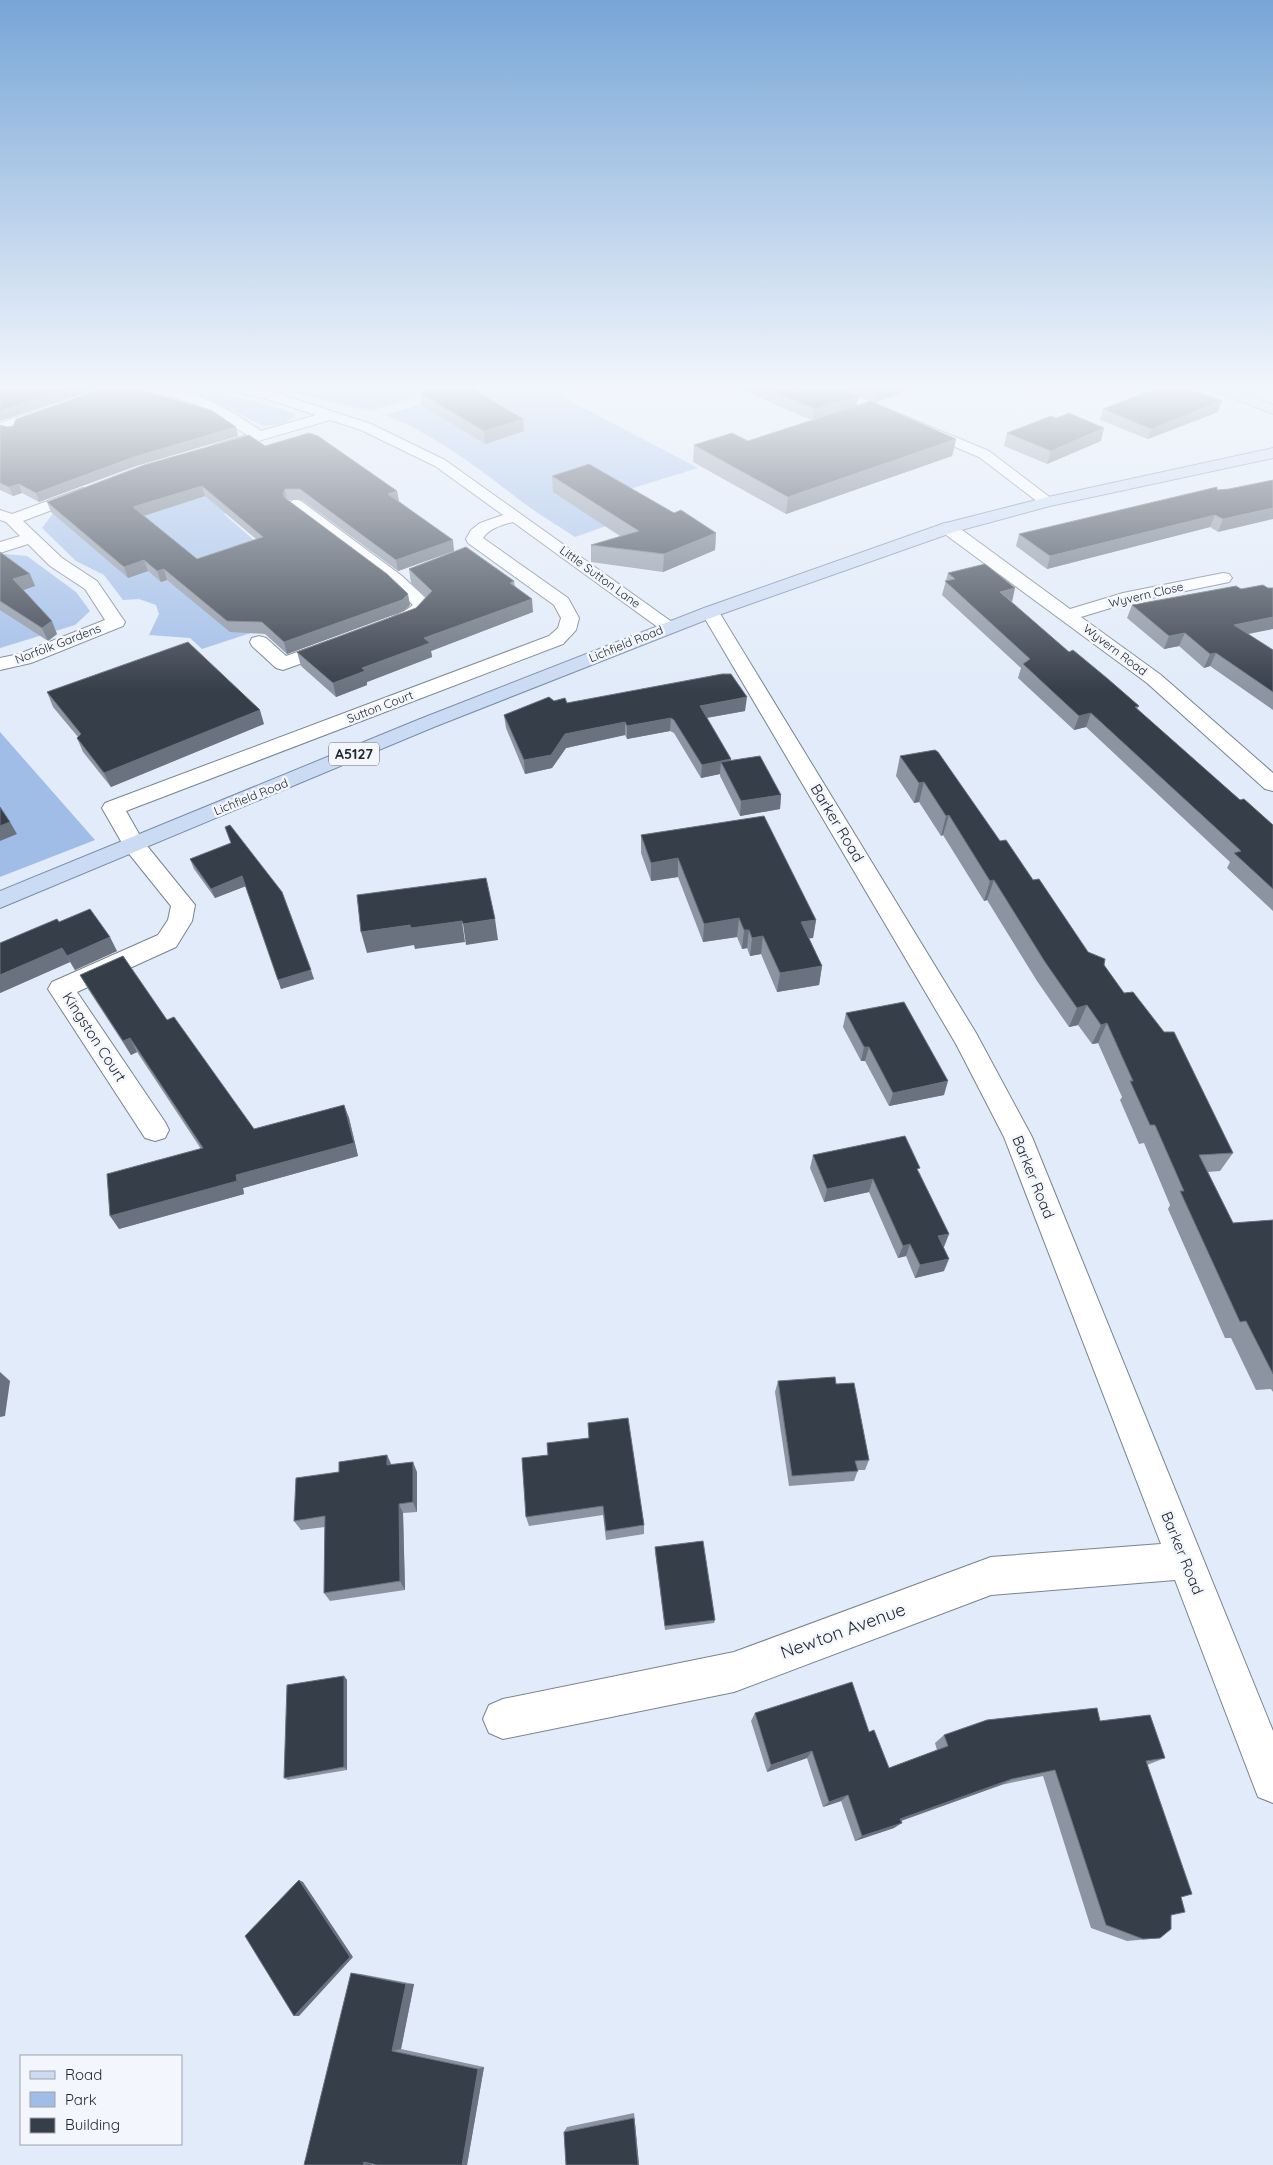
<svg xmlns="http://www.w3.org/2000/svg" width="1273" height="2165" viewBox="0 0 1273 2165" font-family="Quicksand,sans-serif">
<rect width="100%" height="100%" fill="#e1ebf9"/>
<g fill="#a0bde7">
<path d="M170 388C213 388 254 401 295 414L294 417C286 424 272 427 261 425L211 399Z"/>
<polygon points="271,388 449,388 371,411"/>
<path d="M479 388H545L698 468 630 489 660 507 575 537C557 525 538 514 521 501 478 468 436 435 385 415Z"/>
<polygon points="177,468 232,511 224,514 263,548 305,615 202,649 190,638 149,635 159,614 156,605 139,599 123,600 104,575 76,561 42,528 54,512"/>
<polygon points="5,554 27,556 76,592 90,611 75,625 0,648 0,555"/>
<polygon points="0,732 95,840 0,877"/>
</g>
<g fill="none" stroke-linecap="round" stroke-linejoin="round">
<g stroke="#7a8390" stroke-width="2">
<g id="street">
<polygon points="99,388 128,388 126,391 107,394 16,427 18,430 16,433 11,434 0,431 0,423"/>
<path d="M132 388C181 382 222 403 261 431L316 415 263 398 230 391 228 388H254L271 391 371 424 445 460 679 627 677 631H663L513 522C502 525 490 528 483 538L568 598 579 618 576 630 563 644 126 811 143 841 195 905 192 921 176 947 77 992 165 1122 169 1130 165 1138 155 1141 145 1138 48 989 52 982 158 935 168 920 171 906 126 850 102 808 105 803 549 636 558 628 561 618 554 605 468 543 466 539 471 530 480 523 503 515 435 466 361 430 330 420 224 451H214L212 448 214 445 247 435 198 405 173 397 134 391Z"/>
<polygon points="819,388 837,388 989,451 1056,502 1054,505 1042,505 979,457 821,391"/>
<polygon points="83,488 91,493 89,496 23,521 62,558 97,581 125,622 123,626 31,663 0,670 0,658 19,654 105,620 85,589 50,566 28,544 0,553 0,542 20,536 6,522 0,520 0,510 12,514"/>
<path d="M295 499 301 501 402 576 429 601 432 605C423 619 405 631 387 627L385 623C390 616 404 613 413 605L390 584 289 507 287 504Z"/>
<polygon points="948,523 954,524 1070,609 1123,593 1223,573 1229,574 1232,578 1229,582 1127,603 1081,617 1161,675 1273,773 1273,791 1265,789 1147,683 942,532 940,528 942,524"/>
<polygon points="710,607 716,608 719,612 976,1033 1032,1137 1273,1731 1273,1803 1258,1797 1175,1580 991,1595 734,1692 503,1739 489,1733 483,1719 489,1705 503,1699 734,1652 991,1557 1161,1544 1004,1137 956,1044 701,612 704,608"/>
<polygon points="259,636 266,638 286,656 335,639 342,641 344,645 342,649 283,670 276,668 252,646 250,642 252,638"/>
</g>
</g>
<g stroke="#798ca8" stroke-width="2">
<g id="primary">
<polygon points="1212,388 1230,388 1273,405 1273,414 1214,391"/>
<polygon points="1273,448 1273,458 1050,506 954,532 716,616 434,727 0,908 0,891 420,719 704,608 942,524 1048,497"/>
</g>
</g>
<use href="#street" fill="#fff" fill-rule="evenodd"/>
<use href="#primary" fill="#cbdbf3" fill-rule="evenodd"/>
</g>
<g fill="#8c94a2" fill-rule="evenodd">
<polygon points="737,388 809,388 795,392 858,396 857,406 956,439 952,456 786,514 693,462 694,445 748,441 811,420"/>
<polygon points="840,388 902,388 901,394 875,402"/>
<polygon points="420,393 524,431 485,444 422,405"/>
<polygon points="1103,409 1218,412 1148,439 1100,420"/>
<polygon points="0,425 7,427 236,427 238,436 136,466 39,502 22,493 13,496 0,490"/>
<polygon points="1007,433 1101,441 1047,464 1004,446"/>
<path d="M265 446 397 491 399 501 454 551 398 571 302 500H288L410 605 404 611 287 654 265 634 230 632 167 580 161 582 148 571 128 578 51 512 47 502ZM205 496 256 539 197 559 144 516Z"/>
<polygon points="552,476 674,513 716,533 715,550 663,572 591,562 591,545 620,536 553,492"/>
<polygon points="1273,480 1218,532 1210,527 1047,569 1016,546 1019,534 1217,490 1229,489"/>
<polygon points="0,552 30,574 35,586 23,590 57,634 48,641 0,610"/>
<polygon points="409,569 514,581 515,586 533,612 431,651 432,657 367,682 367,685 336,697 301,666 297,652 416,608 426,597 411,583"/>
<polygon points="948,573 1011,602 1069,652 1139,706 1137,709 1240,800 1273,825 1273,911 1227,868 1230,862 1086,727 1074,730 1018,678 1021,668 942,595"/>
<polygon points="1132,605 1248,634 1273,650 1273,710 1210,666 1204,668 1179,646 1164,649 1127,618"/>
<polygon points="47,692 264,724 111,787 83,752 77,738 78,737 53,707"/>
<polygon points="554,701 567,703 745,711 707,718 731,759 731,760 781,795 780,809 740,816 720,776 720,774 701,778 674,733 670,731 627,739 625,735 566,748 552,768 525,774 506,728 504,715"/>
<polygon points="900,756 1000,841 1033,880 1088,952 1104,965 1233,1153 1220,1171 1208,1172 1233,1223 1273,1220 1273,1392 1271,1389 1256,1390 1231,1338 1225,1338 1168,1209 1170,1205 1144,1143 1139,1144 1120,1100 1122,1097 1098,1043 1092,1044 1078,1025 1069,1027 1037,981 987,900 984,901 943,835 941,836 919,802 914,803 896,776"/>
<polygon points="641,835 816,920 813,938 809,938 822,966 819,985 777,992 761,954 750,956 747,948 742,949 737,937 703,942 678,877 651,881 641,853"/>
<polygon points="231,843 314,979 281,989 246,886 215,898 194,869 190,859"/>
<polygon points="59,922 117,951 75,970 70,962 0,993"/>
<polygon points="80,975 167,1020 254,1129 344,1105 349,1118 358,1156 243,1188 244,1194 119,1229 201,1149 137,1052 131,1055 88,989"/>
<polygon points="846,1013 944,1095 889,1106 865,1061 861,1061 843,1027"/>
<polygon points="813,1155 919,1172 949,1234 943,1247 944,1271 915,1278 906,1256 898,1258 869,1192 824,1202 810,1168"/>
<polygon points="778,1381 836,1384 869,1460 865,1470 858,1470 854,1481 789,1486 775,1392"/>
<polygon points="387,1455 391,1465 417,1472 417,1512 403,1513 405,1590 330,1601 324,1593 325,1527 301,1530 294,1521"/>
<polygon points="522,1458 644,1525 644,1534 606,1540 603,1515 529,1526 526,1517"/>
<polygon points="655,1547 715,1620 714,1623 665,1630 655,1551"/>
<polygon points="344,1676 347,1680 347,1770 288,1780 284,1778"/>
<polygon points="755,1713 869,1732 889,1768 937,1750 935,1743 944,1735 1100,1721 1165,1758 1147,1765 1181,1897 1160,1938 1127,1941 1091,1928 1043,1776 1001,1785 901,1821 894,1828 855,1841 841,1801 823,1807 807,1758 767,1772 751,1721"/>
<polygon points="351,1973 361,1974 414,1984 401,2049 484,2067 467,2165 377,2165 372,2164 372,2165 304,2165"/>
<polygon points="634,2113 639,2165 566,2165 564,2132 567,2127"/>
</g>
<g fill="#69727e">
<polygon points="70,388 98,388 0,421 0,411"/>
<polygon points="784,388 809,388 785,395"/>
<polygon points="885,388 902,388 901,394 875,402 877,390"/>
<polygon points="858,396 856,408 813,421 815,409"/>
<polygon points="1222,401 1218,412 1148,439 1151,429"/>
<polygon points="523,419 524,431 485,444 484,431"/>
<polygon points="236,427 238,436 136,466 39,502 36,493 134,457"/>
<polygon points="1104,428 1101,441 1047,464 1051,451"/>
<polygon points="956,439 952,456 786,514 788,497"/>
<polygon points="19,484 22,493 13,496 9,487"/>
<polygon points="202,486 205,496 137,518 133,507"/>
<polygon points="285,489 287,500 283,494"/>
<polygon points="397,491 399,502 388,494"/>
<polygon points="1273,508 1273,519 1218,532 1223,519"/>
<polygon points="1215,515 1210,527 1047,569 1050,556"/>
<polygon points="716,533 715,550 663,572 664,554"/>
<polygon points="453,540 454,551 398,571 396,560"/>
<polygon points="144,560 148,571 128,578 124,567"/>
<polygon points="164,569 167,580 161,582 157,571"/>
<polygon points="30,574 35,586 18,592 13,579"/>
<polygon points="1015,588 1012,602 1000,592"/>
<polygon points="408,594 410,605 404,611 287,654 284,642"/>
<polygon points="532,599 533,612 431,651 432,657 367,682 367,685 336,697 333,683 424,638"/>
<polygon points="1273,617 1273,629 1228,638 1234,625"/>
<polygon points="52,621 57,634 48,641 42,628"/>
<polygon points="1185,633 1179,646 1164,649 1169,636"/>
<polygon points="1216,653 1210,666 1204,668 1210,654"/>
<polygon points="747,697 745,711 699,719 700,706"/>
<polygon points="260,710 264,724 111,787 104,773"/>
<polygon points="1091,713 1086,727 1074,730 1079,716"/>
<polygon points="671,718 670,731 627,739 627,726"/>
<polygon points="625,722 625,735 566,748 552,768 525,774 524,760 565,734"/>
<polygon points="731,759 730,772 721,762 720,774 701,778 702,765"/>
<polygon points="924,782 919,802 914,803 919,783"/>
<polygon points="781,795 780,809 740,816 741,801"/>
<polygon points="949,815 943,835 941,836 946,816"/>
<polygon points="10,822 17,834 0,841 0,826"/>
<polygon points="678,858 678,877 651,881 651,863"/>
<polygon points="242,876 246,886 215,898 211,889"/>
<polygon points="994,880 987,900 984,901 990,881"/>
<polygon points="739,918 737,937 703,942 704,924"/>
<polygon points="495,919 498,940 466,945 463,924"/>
<polygon points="816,920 813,938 798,940 801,922"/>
<polygon points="462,921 465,942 415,949 414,945 367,953 361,932 410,925"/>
<polygon points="744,930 749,930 747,948 742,949"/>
<polygon points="763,936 761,954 750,956 752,938"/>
<polygon points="110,937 117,951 75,970 67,956"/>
<polygon points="62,948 70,962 0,993 0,975"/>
<polygon points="822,966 819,985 777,992 780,973"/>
<polygon points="311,970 314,979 281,989 278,980"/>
<polygon points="1087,1005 1078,1025 1069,1027 1077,1008"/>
<polygon points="1107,1023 1098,1043 1092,1044 1101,1025"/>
<polygon points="130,1038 137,1052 131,1055 123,1041"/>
<polygon points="864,1047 869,1047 865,1061 861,1061"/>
<polygon points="948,1081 944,1095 889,1106 893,1093"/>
<polygon points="344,1105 349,1118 358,1156 243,1188 244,1194 119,1229 110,1216 236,1175"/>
<polygon points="873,1179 869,1192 824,1202 827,1189"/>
<polygon points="949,1234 944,1247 933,1249 938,1236"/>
<polygon points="910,1244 906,1256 898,1258 903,1246"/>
<polygon points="949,1259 944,1271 915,1278 920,1265"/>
<polygon points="0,1372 10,1381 5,1416 0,1417"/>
<polygon points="387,1455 392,1466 387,1465"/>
<polygon points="413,1462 417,1472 417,1512 413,1502"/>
<polygon points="399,1504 403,1513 405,1590 400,1581"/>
<polygon points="344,1676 347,1680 347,1770 344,1767"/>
<polygon points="812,1751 807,1758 767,1772 771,1765"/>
<polygon points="1012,1779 1001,1785 892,1824 900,1819"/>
<polygon points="848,1795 841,1801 823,1807 829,1802"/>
<polygon points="902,1823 894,1828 855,1841 862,1836"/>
<polygon points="299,1880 303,1882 353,1957 299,2016 294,2016"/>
<polygon points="406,1984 414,1984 401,2049 392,2051"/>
<polygon points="484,2067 467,2165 462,2165 478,2069"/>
<polygon points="634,2113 639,2165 638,2165"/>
<polygon points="374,2156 372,2165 363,2165 364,2162"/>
</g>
<g fill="#363e4a" stroke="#69727e" fill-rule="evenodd">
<polygon points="7,388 14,389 19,388 70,388 0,411 0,390"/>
<polygon points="104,388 133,388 211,410 236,427 134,457 36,493 19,484 9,487 0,483 0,425 7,427 13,426 16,419"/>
<polygon points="439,388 471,388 523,419 484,431 420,393"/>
<polygon points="765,388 784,388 792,393 811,388 838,388 858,396 815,409"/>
<polygon points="871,388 885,388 877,390"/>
<polygon points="1158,388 1185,388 1222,401 1151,429 1103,409"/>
<polygon points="871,401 956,439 788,497 694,445 732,433 748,441"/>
<polygon points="1069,413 1104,428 1051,451 1007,433 1051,416 1056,418"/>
<path d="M309 433 318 436 397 491 388 494 453 540 396 560 300 489H285L283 494 285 498 387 574 408 594 402 600 284 642 262 622 227 621 164 569 157 571 144 560 124 567 47 502 144 465 249 435 265 446ZM202 486 263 537 197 559 133 507Z"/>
<polygon points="589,464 674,513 681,510 716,533 664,554 591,545 639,531 552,476"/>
<polygon points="1273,480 1273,508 1223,519 1215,515 1050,556 1019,534 1217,487 1217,490 1229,489"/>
<polygon points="466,547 514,581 510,583 532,599 424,638 430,643 362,668 365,671 333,683 297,652 416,608 432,591 409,569"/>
<polygon points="0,552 30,574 13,579 52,621 42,628 0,601"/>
<polygon points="985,564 1015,588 1000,592 1069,652 1073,650 1108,679 1139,706 1135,707 1240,800 1244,799 1273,825 1273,889 1234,853 1241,851 1091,713 1079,716 1023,664 1030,659 945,581 955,579 948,573"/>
<polygon points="1263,585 1268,588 1273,588 1273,617 1234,625 1273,650 1273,692 1216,653 1210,654 1185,633 1169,636 1132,605 1236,586 1241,589"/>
<polygon points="188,642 260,710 104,773 77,738 81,734 47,692"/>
<polygon points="722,674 731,674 747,697 700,706 731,759 702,765 674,720 671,718 627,726 625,722 565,734 551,755 524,760 504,715 549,697 554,701 565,698 567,703"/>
<polygon points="935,750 938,752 1000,841 1006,840 1033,880 1039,879 1088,952 1105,959 1104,965 1124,993 1133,992 1164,1032 1174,1032 1233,1153 1199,1155 1233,1223 1273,1220 1273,1374 1246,1321 1240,1322 1180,1191 1184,1191 1155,1125 1150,1125 1130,1081 1133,1081 1107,1023 1101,1025 1087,1005 1077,1008 1045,962 994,880 990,881 949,815 946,816 924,782 919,783 900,756"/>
<polygon points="760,756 781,795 741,801 721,762"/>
<polygon points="0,807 10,822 0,826"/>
<polygon points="764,816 816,920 801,922 822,966 780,973 763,936 752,938 749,930 744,930 739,918 704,924 678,858 651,863 641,835"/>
<polygon points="230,825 282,892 311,970 278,980 242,876 211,889 190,859 231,843 225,827"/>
<polygon points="486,878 495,919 463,924 462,921 411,928 410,925 361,932 357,895"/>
<polygon points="90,909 110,937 67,956 62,948 0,975 0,943 57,919 59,922"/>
<polygon points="123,956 167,1020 174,1017 254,1129 344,1105 354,1143 236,1175 237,1181 110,1216 107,1174 203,1148 130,1038 123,1041 80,975"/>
<polygon points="904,1002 948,1081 893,1093 869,1047 864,1047 846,1013"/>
<polygon points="905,1136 920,1168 917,1169 949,1234 938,1236 949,1259 920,1265 910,1244 903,1246 873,1179 827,1189 813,1155"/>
<polygon points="835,1377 836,1384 854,1383 869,1460 855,1461 858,1471 792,1476 778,1381"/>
<polygon points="628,1418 644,1525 606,1531 603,1506 526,1517 522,1458 548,1455 547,1443 589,1438 588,1423"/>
<polygon points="387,1455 387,1465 413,1462 413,1502 399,1504 400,1581 324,1593 325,1516 294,1521 296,1478 339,1472 339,1462"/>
<polygon points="703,1541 715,1620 665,1626 655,1547"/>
<polygon points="344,1676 344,1767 284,1778 287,1685"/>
<polygon points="852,1682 869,1732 874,1730 889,1768 948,1746 944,1735 987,1720 1097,1708 1100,1721 1150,1715 1165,1758 1146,1761 1192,1894 1181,1897 1185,1912 1171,1915 1171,1929 1160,1938 1143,1939 1106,1925 1055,1770 1012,1779 900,1819 902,1823 862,1836 848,1795 829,1802 812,1751 771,1765 755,1713"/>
<polygon points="299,1880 350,1957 294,2016 245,1936"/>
<polygon points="351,1973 406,1984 392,2051 478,2069 462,2165 377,2165 364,2162 363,2165 304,2165"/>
<polygon points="634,2118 638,2165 566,2165 564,2132"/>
</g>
<linearGradient id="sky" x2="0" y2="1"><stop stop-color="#77a5d6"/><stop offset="0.56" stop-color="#f2f6fc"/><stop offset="1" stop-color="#f2f6fc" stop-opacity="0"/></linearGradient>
<rect width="1273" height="691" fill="url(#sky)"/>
<g text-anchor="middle" stroke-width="5" stroke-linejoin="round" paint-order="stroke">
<g font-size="12" fill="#23262c" stroke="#f3f7fd">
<text transform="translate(600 577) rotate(36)" y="4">Little Sutton Lane</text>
<text transform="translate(1146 595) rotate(-13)" y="4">Wyvern Close</text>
<text transform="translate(58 644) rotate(-21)" y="4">Norfolk Gardens</text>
<text transform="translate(626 644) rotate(-22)" y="4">Lichfield Road</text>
<text transform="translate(1115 650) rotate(37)" y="4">Wyvern Road</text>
<text transform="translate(380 707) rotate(-21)" y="4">Sutton Court</text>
<text transform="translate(251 797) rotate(-22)" y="4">Lichfield Road</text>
</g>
<rect fill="#f3f7fd" stroke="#61656b" stroke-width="1" x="329" y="742.5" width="50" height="23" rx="4"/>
<g font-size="14" font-weight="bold" fill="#23262c">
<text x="354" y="759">A5127</text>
</g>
<g font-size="15" fill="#23262c" stroke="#f3f7fd">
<text transform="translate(837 823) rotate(59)" y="5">Barker Road</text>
<text transform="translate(94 1037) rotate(57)" y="5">Kingston Court</text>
<text transform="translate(1033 1177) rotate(68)" y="5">Barker Road</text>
<text transform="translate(1182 1553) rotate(68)" y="5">Barker Road</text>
</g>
<g font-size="18" fill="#23262c" stroke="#f3f7fd">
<text transform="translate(843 1631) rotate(-20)" y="6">Newton Avenue</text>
</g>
</g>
<rect x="20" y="2055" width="162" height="90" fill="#f3f7fd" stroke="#a0a3a9"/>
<rect x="30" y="2071" width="25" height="8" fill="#cbdbf3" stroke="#a0a3a9"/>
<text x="65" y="2080" font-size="15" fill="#23262c">Road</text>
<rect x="30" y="2092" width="25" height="15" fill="#a0bde7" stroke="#a0a3a9"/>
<text x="65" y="2105" font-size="15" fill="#23262c">Park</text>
<rect x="30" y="2118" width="25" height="15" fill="#363e4a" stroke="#a0a3a9"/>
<text x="65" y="2130" font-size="15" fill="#23262c">Building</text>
</svg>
